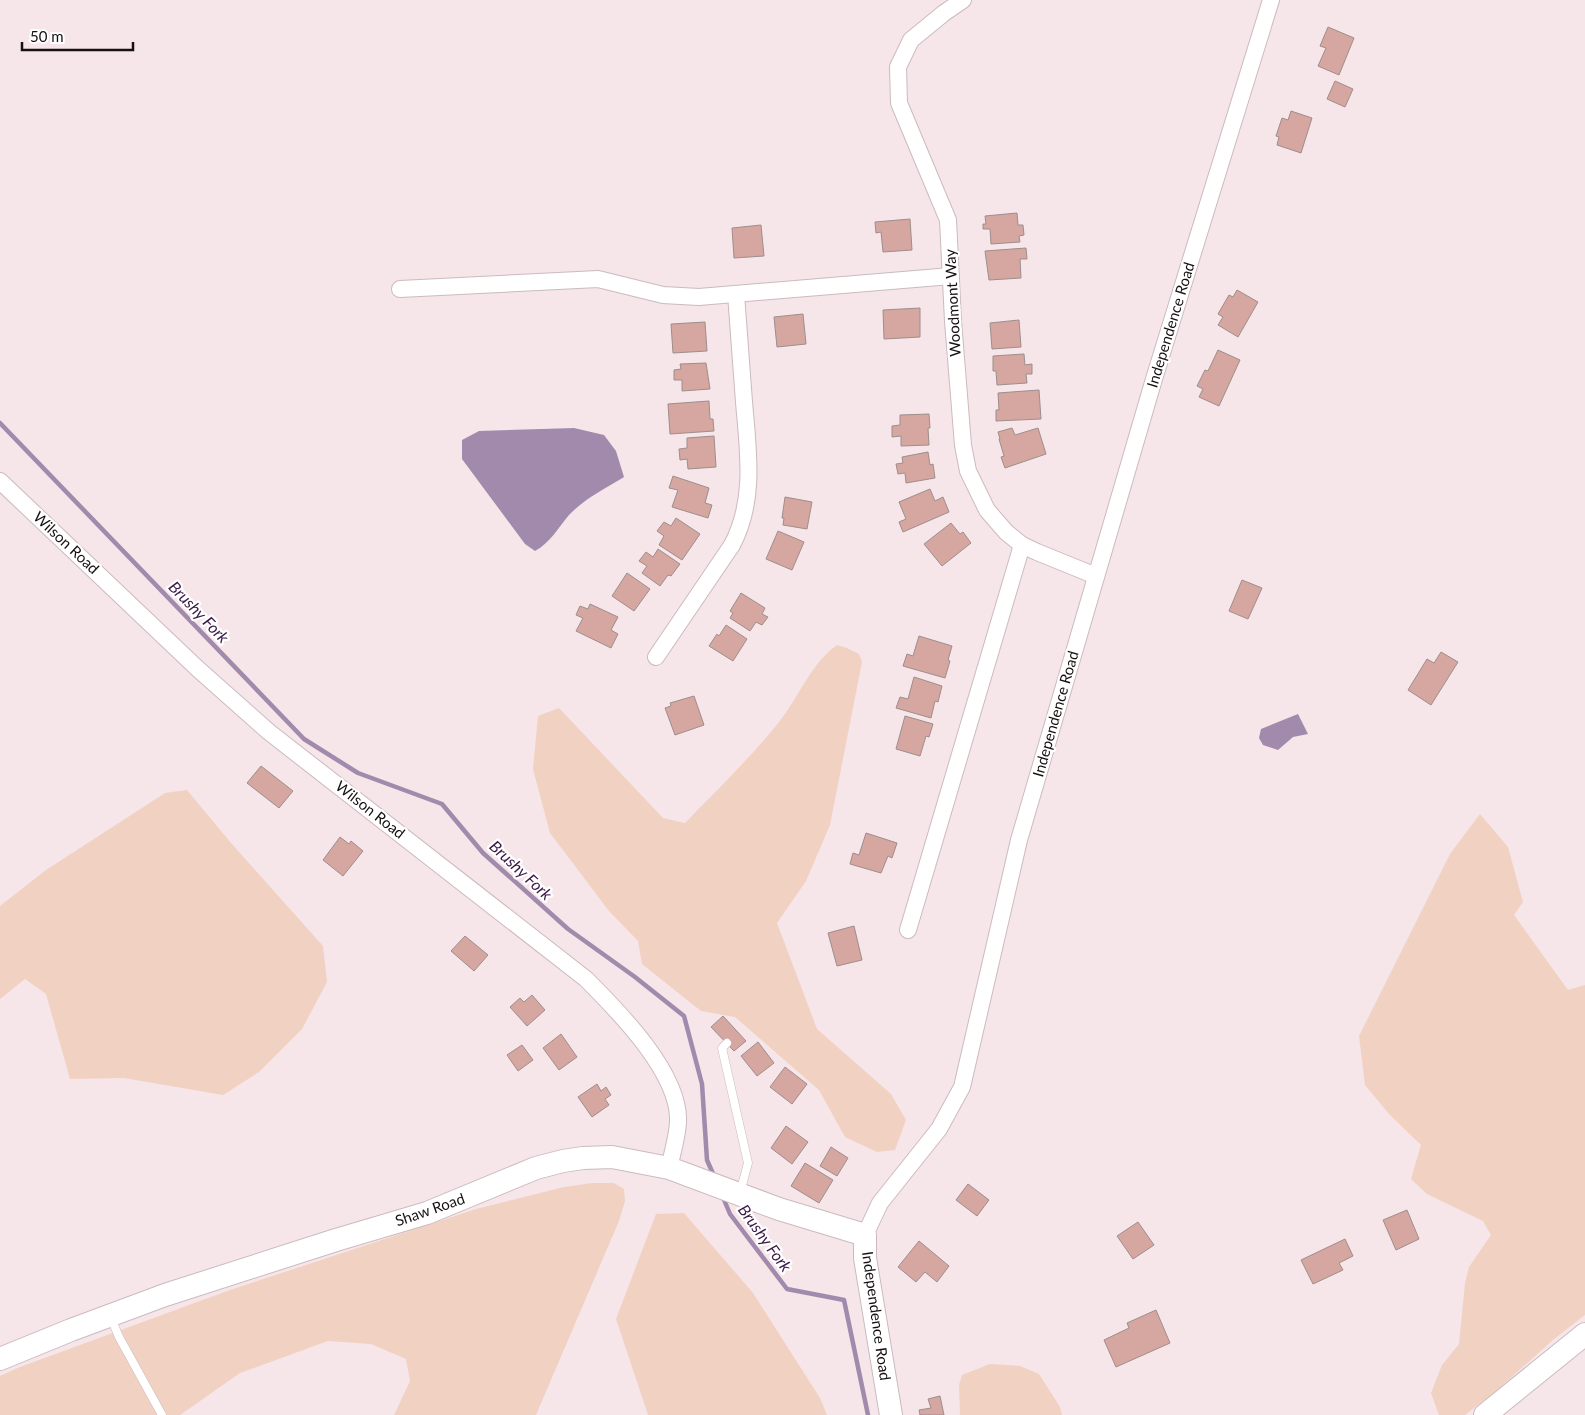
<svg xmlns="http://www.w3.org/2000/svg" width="1585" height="1415" viewBox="0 0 1585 1415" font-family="Lato,sans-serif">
<rect width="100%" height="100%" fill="#f6e5e9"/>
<g fill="#f1d2c2">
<path d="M837 645 847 648 859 654 862 662 830 825 806 881 777 923 817 1029 891 1094 906 1120 895 1150 877 1152 845 1137 819 1090 735 1017 701 1011 642 964 638 941 609 911 550 833 533 769 538 716 559 708 663 818 685 823C717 790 750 758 779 722 799 697 811 663 837 645Z"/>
<polygon points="187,790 231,843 323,946 327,982 302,1029 259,1072 223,1095 124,1078 70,1079 46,994 25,979 0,999 0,906 46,870 165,793"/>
<polygon points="1480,814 1508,847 1523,902 1514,915 1568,990 1585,985 1585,1315 1554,1339 1496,1391 1465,1415 1439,1415 1431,1393 1442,1365 1459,1344 1465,1283 1469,1267 1491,1235 1483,1221 1427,1194 1411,1179 1421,1145 1389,1114 1365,1085 1359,1036 1450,854"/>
<polygon points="592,1183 614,1183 624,1189 625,1201 619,1221 536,1415 394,1415 410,1381 406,1359 371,1344 328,1341 240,1373 180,1415 0,1415 0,1376 20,1367 230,1290 476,1209 564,1187"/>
<polygon points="684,1213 753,1293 820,1398 827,1415 648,1415 616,1319 656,1214"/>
<polygon points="990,1364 1020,1366 1039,1374 1060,1407 1062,1415 960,1415 959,1385 962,1375"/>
</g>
<g fill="#a28aad">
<path d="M574 428 604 435 616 451 624 477C606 488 584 499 569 515 558 528 550 543 535 551L525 544 462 459V440L479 431Z"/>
<polygon points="1298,714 1308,734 1293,737 1278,750 1263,745 1259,738 1261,729"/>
</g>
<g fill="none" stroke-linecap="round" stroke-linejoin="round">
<g stroke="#a28aad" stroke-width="4.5">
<polyline points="0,423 304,739 358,773 442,804 483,853 568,929 635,977 684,1016 702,1084 707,1160 714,1176"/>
<polyline points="722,1195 730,1214 787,1289 844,1300 868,1415"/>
</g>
</g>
<g fill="#d6a6a0" stroke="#9e8e8c">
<polygon points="1328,27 1354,38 1339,75 1318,66 1326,48 1320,46"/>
<polygon points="1335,81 1353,89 1345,107 1327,99"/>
<polygon points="1291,111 1312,118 1301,153 1277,145 1279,137 1276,136 1282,118 1288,120"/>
<polygon points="1017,213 1018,225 1023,225 1024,235 1019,236 1020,242 991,244 990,229 983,229 983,224 986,224 985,216"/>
<polygon points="910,219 912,250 883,252 881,232 876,233 875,222"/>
<polygon points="761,225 764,256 734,258 732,228"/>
<polygon points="1026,248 1027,259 1020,259 1021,278 989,280 985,251"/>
<polygon points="1237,290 1258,302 1238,337 1218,325 1223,317 1218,314 1229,295 1233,297"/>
<polygon points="920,308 920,337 884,339 883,310"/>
<polygon points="803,314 806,344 777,347 774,317"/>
<polygon points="1019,320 1021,347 992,349 990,323"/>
<polygon points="705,322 707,351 673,353 671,324"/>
<polygon points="1218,350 1240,360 1219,406 1199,397 1203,389 1197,386 1205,370 1208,371"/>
<polygon points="1024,354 1025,365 1032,364 1032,374 1026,374 1027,383 997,385 996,371 993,371 993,356"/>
<polygon points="706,363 710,389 682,391 682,380 674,380 674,370 681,369 680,364"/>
<polygon points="1039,390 1041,419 996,421 996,410 999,410 998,393"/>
<polygon points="709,401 710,419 713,419 714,431 670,434 668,404"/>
<polygon points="929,414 930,428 928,428 929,445 901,446 901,436 892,437 892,426 900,425 900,415"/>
<polygon points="1012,428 1015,435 1038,428 1046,454 1005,468 1001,457 1004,456 999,439 1000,439 998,432"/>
<polygon points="714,436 716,467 688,469 687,459 680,460 679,449 687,448 687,438"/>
<polygon points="928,452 930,465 933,464 935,478 906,483 905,473 898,474 896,464 903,463 902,457"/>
<polygon points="673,476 709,488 705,503 712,505 708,518 672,507 678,490 669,488"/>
<polygon points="930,489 935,501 943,497 949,512 903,532 899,522 906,519 899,502"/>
<polygon points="785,497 812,502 807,529 783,525 784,518 782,518"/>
<polygon points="676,518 700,534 682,560 659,545 664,536 657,531 664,522 671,526"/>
<polygon points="951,523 960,534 963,532 971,543 942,566 924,544"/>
<polygon points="778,531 804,542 792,570 766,559"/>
<polygon points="658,549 680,564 671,576 668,575 660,586 642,573 647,566 639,561 646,552 653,557"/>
<polygon points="627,573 650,589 634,611 612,596"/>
<polygon points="1242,580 1262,588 1248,619 1229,611"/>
<polygon points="741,593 765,608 762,614 768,617 762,625 756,622 750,631 730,618 733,613 730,611"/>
<polygon points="590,604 618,617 611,630 618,634 611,648 576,631 583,618 576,615 580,606 588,609"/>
<polygon points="726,625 747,639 733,661 709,646 717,634 719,636"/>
<polygon points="919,636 952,646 948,660 950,661 945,678 903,666 907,654 913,656"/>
<polygon points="1441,652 1458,662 1431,705 1408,690 1427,659 1434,663"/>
<polygon points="914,677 942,686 938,702 935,701 931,718 896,708 900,697 908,699"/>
<polygon points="694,696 704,725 675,735 665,708 671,706 670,703"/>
<polygon points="905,716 933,724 929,737 926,736 920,756 896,749"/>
<polygon points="261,766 293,791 279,808 247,783"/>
<polygon points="866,833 897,843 892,858 888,856 881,873 850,864 853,853 859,855"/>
<polygon points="340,837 349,844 351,841 363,851 343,876 323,860"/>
<polygon points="854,926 862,960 837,966 828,933"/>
<polygon points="465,936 488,955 474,971 451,951"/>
<polygon points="532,995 545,1010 527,1026 510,1007 520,998 524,1002"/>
<polygon points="723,1016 746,1041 734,1051 711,1027"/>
<polygon points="561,1034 577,1057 559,1070 543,1048"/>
<polygon points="758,1042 774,1063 757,1076 741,1056"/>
<polygon points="522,1045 533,1060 518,1071 507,1055"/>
<polygon points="785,1067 807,1084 792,1104 770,1087"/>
<polygon points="597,1084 601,1091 606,1087 611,1095 605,1099 609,1105 592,1117 578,1097"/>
<polygon points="786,1126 808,1142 792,1164 771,1148"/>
<polygon points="831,1147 848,1158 837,1176 820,1166"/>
<polygon points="805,1163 833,1180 819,1203 791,1186"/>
<polygon points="968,1184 989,1200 977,1216 956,1200"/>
<polygon points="1407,1210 1419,1239 1396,1250 1383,1220"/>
<polygon points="1138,1222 1154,1245 1133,1259 1117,1236"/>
<polygon points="1345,1239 1353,1256 1339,1263 1343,1270 1313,1284 1301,1260"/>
<polygon points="919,1241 949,1266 937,1282 925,1272 916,1282 898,1267"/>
<polygon points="1156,1310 1170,1343 1116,1367 1104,1340 1129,1328 1127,1323"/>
<polygon points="940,1396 944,1415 920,1415 919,1410 931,1408 928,1399"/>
</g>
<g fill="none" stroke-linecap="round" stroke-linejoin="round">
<g stroke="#cbbbbe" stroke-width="9">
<g id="lane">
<polyline points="727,1043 722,1048 748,1163 740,1193"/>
<polyline points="111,1318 119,1337 162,1415"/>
</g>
</g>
<g stroke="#cbbbbe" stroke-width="18">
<g id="street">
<polyline points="963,0 944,13 911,40 898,67 899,103 948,220 953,321 963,445 968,471 987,510 1006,532 1022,545 1037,552 1096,576"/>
<polyline points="400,289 598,279 663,295 699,297 951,276"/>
<path d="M0 481 198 669 269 732 586 979C618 1011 681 1074 678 1123 677 1138 672 1154 669 1168"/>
<path d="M656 657 732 545C756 500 748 450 744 402 741 366 739 330 736 294"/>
<polyline points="908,930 1022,545"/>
<polyline points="865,1235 880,1203 939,1129 962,1087 1019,840 1154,379 1271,0"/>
</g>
</g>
<g stroke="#cbbbbe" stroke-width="24">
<g id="secondary">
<polyline points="0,1359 71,1330 165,1295 336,1240 427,1213 536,1168 563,1161 583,1158 612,1157 669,1168 779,1209 865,1235 865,1258 891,1415"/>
<polyline points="1485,1415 1585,1334"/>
</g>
</g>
<use href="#lane" stroke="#fff" stroke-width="8"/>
<use href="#street" stroke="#fff" stroke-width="16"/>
<use href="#secondary" stroke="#fff" stroke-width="22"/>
</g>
<g text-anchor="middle" stroke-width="4.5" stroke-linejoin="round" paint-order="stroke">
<g font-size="15" fill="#161012" stroke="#fff">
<text transform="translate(953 303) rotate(-93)" y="5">Woodmont Way</text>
<text transform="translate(1171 325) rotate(-73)" y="5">Independence Road</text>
<text transform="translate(66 543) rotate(43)" y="5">Wilson Road</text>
<text transform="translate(1056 714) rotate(-74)" y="5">Independence Road</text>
<text transform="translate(370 810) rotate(38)" y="5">Wilson Road</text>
<text transform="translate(430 1210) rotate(-19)" y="5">Shaw Road</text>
<text transform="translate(876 1316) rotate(82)" y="5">Independence Road</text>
</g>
<g font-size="16" font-style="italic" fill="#3a1947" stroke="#fff">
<text transform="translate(199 612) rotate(46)" y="6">Brushy Fork</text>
<text transform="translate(521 870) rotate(43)" y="6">Brushy Fork</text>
<text transform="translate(765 1238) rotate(54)" y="6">Brushy Fork</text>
</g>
</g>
<path d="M22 42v8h111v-8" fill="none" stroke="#161012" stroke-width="2.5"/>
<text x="30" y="42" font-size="15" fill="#161012" stroke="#ffffff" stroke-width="4" paint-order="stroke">50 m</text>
</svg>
